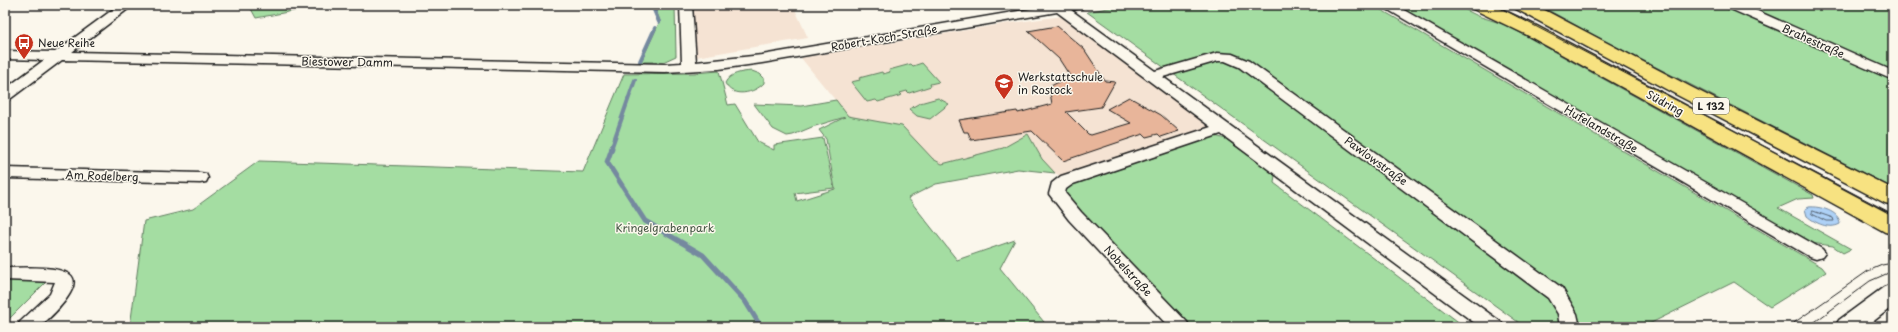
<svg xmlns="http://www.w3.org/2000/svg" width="1898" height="332" viewBox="0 0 1898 332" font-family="'Playpen Sans',sans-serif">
<rect width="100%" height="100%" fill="#fbf7ec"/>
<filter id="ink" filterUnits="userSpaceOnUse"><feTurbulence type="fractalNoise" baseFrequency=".025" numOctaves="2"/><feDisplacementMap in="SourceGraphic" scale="8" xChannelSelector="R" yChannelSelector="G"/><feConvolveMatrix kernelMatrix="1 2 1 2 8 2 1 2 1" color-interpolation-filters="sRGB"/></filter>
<g filter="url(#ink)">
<g fill="#f5e3d3">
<polygon points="692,5 793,5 808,38 696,57"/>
<polygon points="1063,16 1215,131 1067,180 1055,173 1041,159 893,171 801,58 1003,24"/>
</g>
<g fill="#a4dda2" stroke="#607c5f">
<polygon points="249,5 325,5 256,18"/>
<polygon points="654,5 675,5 676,56 663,62 641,62 660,21"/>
<polygon points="1123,5 1373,5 1822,267 1826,272 1770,307 1734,282 1643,327 1525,327 1087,12"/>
<polygon points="1392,5 1456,5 1478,16 1506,25 1813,195 1814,198 1798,199 1778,208 1851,249 1843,253 1833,246 1803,242"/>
<polygon points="1539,5 1893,5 1893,188 1599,38"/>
<polygon points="922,63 939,82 930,84 931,86 909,93 907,91 900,93 902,95 878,102 876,100 867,102 851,82 860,80 859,78 882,72 883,74 890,72 889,70 911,64 913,66"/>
<polygon points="719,71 728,105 735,104 758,142 774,150 774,145 823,138 834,188 795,193 797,201 835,189 826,139 819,130 845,117 812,127 793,135 787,136 773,129 754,104 801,106 836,100 848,116 902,126 933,159 942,164 1003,148 1028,134 1042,159 1055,173 1018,169 936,184 908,198 957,260 1015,240 1000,268 1048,327 130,327 144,221 193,209 259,161 583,172 624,74 694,73"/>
<path d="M752 71 760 74 764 78V83C755 93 732 99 725 83 730 73 741 72 752 71Z"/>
<polygon points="938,98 949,104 930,119 917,116 909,109 920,103"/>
<polygon points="1215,136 1226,139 1275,175 1274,183 1465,327 1189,327 1066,196 1067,185"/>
<polygon points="5,280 47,281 5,323"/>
</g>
<path fill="#aed1f6" stroke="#74899f" d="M1809 207C1819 206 1840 211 1840 224 1829 230 1815 223 1807 216L1805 209Z"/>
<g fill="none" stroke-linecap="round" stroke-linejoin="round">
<polygon stroke="#566473" stroke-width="1" points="1813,211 1833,218 1834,221 1826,221 1812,214"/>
<g stroke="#74899f" stroke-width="4">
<polyline points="652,5 659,22"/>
<polyline points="640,61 655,28"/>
<polyline points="611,149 635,80"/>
</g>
<polyline stroke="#74899f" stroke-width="5" points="612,148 607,162 645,221 703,255 745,301 761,327"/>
</g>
<polygon fill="#e8b59a" stroke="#1c1c1c" points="1057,26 1084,49 1105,81 1115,82 1101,107 1066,112 1088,134 1091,135 1131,123 1107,109 1129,97 1161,115 1179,131 1161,137 1158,134 1146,137 1143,134 1063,161 1032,131 971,140 968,132 964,132 959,120 1017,111 1018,113 1052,104 1049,87 1070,76 1059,59 1028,31"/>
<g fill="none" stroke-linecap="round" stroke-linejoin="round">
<g stroke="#1c1c1c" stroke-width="3">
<g id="street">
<polygon points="119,5 133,5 72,52 665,64 682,63 680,5 692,5 696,62 762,55 1054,5 1083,5 1082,8 1071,10 1155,71 1217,53 1232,54 1249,61 1562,288 1577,314 1580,327 1560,327 1558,314 1548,298 1239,67 1225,61 1218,61 1163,77 1501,322 1504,327 1480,327 1221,134 1073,184 1066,189 1065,193 1081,212 1187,322 1190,327 1169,327 1069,220 1049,194 1052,183 1061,176 1211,127 1057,12 762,63 719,69 665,72 62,60 10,99 5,100 5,89 44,60 5,59 5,51 55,52"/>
<polygon points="1380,5 1395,5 1822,249 1825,253 1822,257 1816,259 1810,257"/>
<polygon points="1727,5 1744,5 1893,71 1893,80 1728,8"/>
<polygon points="5,168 200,173 206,174 208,178 206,182 200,183 5,178"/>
<path d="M5 268C22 268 54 265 69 274 87 285 48 320 39 327H17L20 322 50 294 55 282 5 280Z"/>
</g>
</g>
<g stroke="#1c1c1c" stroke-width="3">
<polygon id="secondary" points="1893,284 1893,306 1866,327 1835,327 1839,320 1884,287"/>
</g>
<g stroke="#1c1c1c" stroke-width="3">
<g id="primary">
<polygon points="1470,5 1493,5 1537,26 1893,216 1893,234 1885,232 1525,34 1473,9"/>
<polygon points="1513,5 1535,5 1691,87 1893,189 1893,205 1885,203 1677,95 1516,9"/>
</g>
</g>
<use href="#street" fill="#fbf7ec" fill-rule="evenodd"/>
<use href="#secondary" fill="#fbf7ec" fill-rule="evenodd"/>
<use href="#primary" fill="#f7e281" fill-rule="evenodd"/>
<g stroke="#1c1c1c" stroke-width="1">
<polyline points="1495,5 1893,214"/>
<polyline points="1788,327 1868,271 1882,265 1893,263"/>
<polyline points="1808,327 1870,281 1893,271"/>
</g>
</g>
</g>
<defs>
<g id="bus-pin" transform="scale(1)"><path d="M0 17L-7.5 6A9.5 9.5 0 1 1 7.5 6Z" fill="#c8321e" stroke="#fbf7ec"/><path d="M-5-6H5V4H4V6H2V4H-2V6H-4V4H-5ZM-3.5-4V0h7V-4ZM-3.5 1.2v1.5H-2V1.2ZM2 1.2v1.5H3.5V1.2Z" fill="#fff"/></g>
<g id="school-pin" transform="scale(1)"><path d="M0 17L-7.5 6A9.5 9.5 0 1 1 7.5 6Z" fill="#c8321e" stroke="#fbf7ec"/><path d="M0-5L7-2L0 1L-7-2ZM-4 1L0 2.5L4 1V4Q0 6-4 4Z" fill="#fff"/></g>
</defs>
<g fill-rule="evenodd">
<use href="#bus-pin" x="24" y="43"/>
<use href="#school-pin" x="1004" y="83"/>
</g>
<g text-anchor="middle" stroke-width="3" stroke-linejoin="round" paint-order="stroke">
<rect fill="#fbf7ec" stroke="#5f5e5a" stroke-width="1" x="1693" y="98" width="36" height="16" rx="3"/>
<g font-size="10" font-weight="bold" fill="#1c1c1c">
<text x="1711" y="110">L 132</text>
</g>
<g font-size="11" fill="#1c1c1c" stroke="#fbf7ec">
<text transform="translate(884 38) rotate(-10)" y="4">Robert-Koch-Straße</text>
<text transform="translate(1813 41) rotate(24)" y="4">Brahestraße</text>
<text transform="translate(347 62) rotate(1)" y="4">Biestower Damm</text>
<text transform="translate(1665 103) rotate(28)" y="4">Südring</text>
<text transform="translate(1601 129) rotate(30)" y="4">Hufelandstraße</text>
<text transform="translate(1376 161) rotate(36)" y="4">Pawlowstraße</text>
<text transform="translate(102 176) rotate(2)" y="4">Am Rodelberg</text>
<text transform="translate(1128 271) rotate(47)" y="4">Nobelstraße</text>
</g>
<g font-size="11" fill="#1c1c1c" stroke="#fbf7ec" text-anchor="start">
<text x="38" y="47">Neue Reihe</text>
<text x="1018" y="81">Werkstattschule<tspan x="1018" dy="13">in Rostock</tspan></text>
</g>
<g font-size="11" fill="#455644" stroke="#fbf7ec">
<text x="665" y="232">Kringelgrabenpark</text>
</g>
</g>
<rect width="1898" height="332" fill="none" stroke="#fbf7ec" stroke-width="20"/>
<rect x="10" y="10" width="1878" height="312" fill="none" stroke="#1c1c1c" stroke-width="1.5" filter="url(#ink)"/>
</svg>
